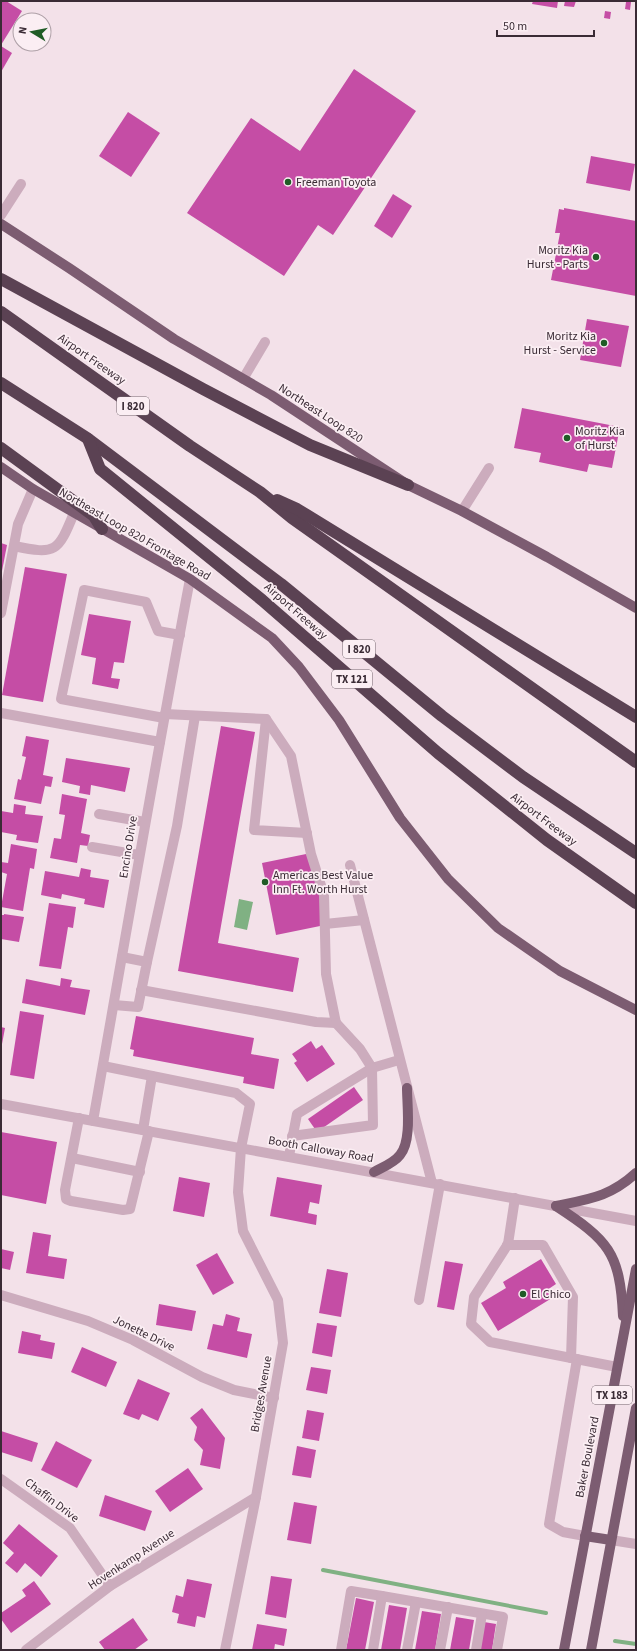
<svg xmlns="http://www.w3.org/2000/svg" width="637" height="1651" viewBox="0 0 637 1651" font-family="'Source Sans 3',sans-serif">
<rect width="100%" height="100%" fill="#f3e1e9"/>
<polygon fill="#80b183" points="239,899 253,902 247,930 234,927"/>
<g fill="none" stroke-linecap="round" stroke-linejoin="round">
<g stroke="#80b183" stroke-width="4">
<polyline points="323,1570 546,1613"/>
<polyline points="615,1641 636,1644"/>
</g>
</g>
<g fill="#c54da5">
<polygon points="1,1 6,1 22,11 1,45"/>
<polygon points="533,1 558,1 557,8 532,4"/>
<polygon points="565,1 576,1 574,7 564,6"/>
<polygon points="626,2 631,2 630,10 625,9"/>
<polygon points="605,11 611,12 610,19 604,18"/>
<polygon points="1,46 12,53 1,72"/>
<polygon points="354,69 416,111 333,235 318,225 284,276 187,213 251,118 300,151"/>
<polygon points="128,112 160,133 131,177 99,156"/>
<polygon points="591,156 635,164 630,191 586,183"/>
<polygon points="393,194 412,206 392,238 374,226"/>
<polygon points="564,208 636,221 636,296 551,280 560,233 555,233 559,209 564,210"/>
<polygon points="587,319 629,326 621,367 580,360"/>
<polygon points="522,408 620,427 612,468 589,464 587,472 539,462 541,453 514,448"/>
<polygon points="1,543 7,545 2,571 1,571"/>
<polygon points="25,567 67,574 43,702 2,695"/>
<polygon points="89,614 131,621 124,663 114,662 111,678 120,679 118,689 92,684 96,658 81,655"/>
<polygon points="221,726 255,732 218,943 299,958 293,992 178,971"/>
<polygon points="26,736 49,740 43,775 53,777 51,787 45,786 41,804 14,799 18,779 21,780 26,757 22,756"/>
<polygon points="66,758 130,768 125,792 91,785 90,795 79,793 80,786 62,782"/>
<polygon points="62,794 87,799 81,833 90,835 88,846 80,845 77,863 50,858 54,838 61,839 65,815 59,814"/>
<polygon points="14,804 26,806 25,814 43,816 38,843 16,840 17,835 1,832 1,811 13,813"/>
<polygon points="11,844 37,849 34,869 30,868 23,911 1,907 7,874 1,872 1,862 8,863"/>
<polygon points="311,853 325,925 276,935 262,863"/>
<polygon points="81,868 91,870 90,877 109,880 104,908 84,904 85,899 62,894 61,899 41,895 45,871 79,877"/>
<polygon points="49,903 76,907 73,928 68,927 61,969 39,966"/>
<polygon points="4,914 24,917 19,942 1,939 1,915 4,915"/>
<polygon points="61,978 72,980 70,987 90,990 85,1015 22,1003 26,979 60,986"/>
<polygon points="20,1011 44,1015 34,1079 10,1075"/>
<polygon points="136,1016 254,1038 251,1054 279,1059 274,1089 243,1083 244,1077 133,1056 134,1050 130,1049"/>
<polygon points="1,1027 5,1028 2,1044 1,1044"/>
<polygon points="311,1041 316,1049 322,1045 335,1064 307,1082 294,1063 297,1061 292,1054"/>
<polygon points="354,1087 363,1100 317,1132 308,1119"/>
<polygon points="1,1132 57,1142 46,1204 1,1195"/>
<polygon points="179,1177 210,1183 204,1217 173,1211"/>
<polygon points="277,1177 322,1185 319,1204 310,1202 308,1213 317,1215 316,1225 270,1216"/>
<polygon points="33,1232 51,1235 48,1256 67,1259 64,1279 26,1273"/>
<polygon points="1,1249 14,1252 10,1270 1,1268"/>
<polygon points="217,1253 234,1283 213,1295 196,1265"/>
<polygon points="541,1259 556,1284 547,1290 552,1298 498,1331 481,1303 506,1288 503,1282"/>
<polygon points="445,1261 463,1264 454,1310 437,1307"/>
<polygon points="327,1269 348,1273 341,1317 319,1313"/>
<polygon points="159,1304 196,1311 192,1331 156,1325"/>
<polygon points="226,1314 240,1318 237,1331 252,1334 247,1358 207,1349 213,1324 223,1326"/>
<polygon points="317,1323 337,1326 332,1357 312,1353"/>
<polygon points="22,1331 41,1335 40,1340 55,1343 52,1359 18,1353"/>
<polygon points="82,1347 117,1362 106,1387 71,1372"/>
<polygon points="311,1367 331,1370 327,1394 306,1390"/>
<polygon points="138,1379 170,1393 158,1421 142,1414 139,1420 123,1414"/>
<polygon points="202,1408 225,1438 220,1469 200,1465 203,1450 194,1440 197,1427 190,1418"/>
<polygon points="307,1410 324,1413 319,1441 302,1438"/>
<polygon points="1,1431 38,1443 32,1462 1,1452"/>
<polygon points="56,1441 92,1460 77,1488 41,1470"/>
<polygon points="297,1446 316,1450 311,1478 292,1475"/>
<polygon points="188,1468 203,1489 170,1512 155,1491"/>
<polygon points="105,1495 152,1511 145,1531 99,1516"/>
<polygon points="294,1502 317,1506 311,1544 287,1540"/>
<polygon points="19,1524 58,1556 41,1577 25,1563 17,1573 5,1563 14,1553 3,1543"/>
<polygon points="271,1576 292,1579 286,1618 265,1614"/>
<polygon points="187,1579 212,1584 205,1618 197,1616 195,1627 177,1623 179,1614 172,1612 176,1595 183,1597"/>
<polygon points="34,1581 51,1604 11,1633 1,1619 1,1613 26,1596 22,1590"/>
<polygon points="356,1598 374,1602 365,1650 346,1650"/>
<polygon points="389,1605 407,1608 400,1650 381,1650"/>
<polygon points="422,1611 441,1614 435,1650 415,1650"/>
<polygon points="456,1617 474,1620 469,1650 450,1650"/>
<polygon points="133,1618 148,1640 134,1650 105,1650 99,1642"/>
<polygon points="484,1622 496,1624 492,1650 479,1650"/>
<polygon points="257,1624 287,1629 284,1646 275,1644 274,1650 252,1650"/>
</g>
<g fill="none" stroke-linecap="round" stroke-linejoin="round">
<g stroke="#ccacbd" stroke-width="10">
<polyline points="1,215 21,184"/>
<polyline points="243,379 265,342"/>
<polyline points="462,511 489,468"/>
<path d="M14 546C56 555 58 552 74 513"/>
<polyline points="1,613 18,524 33,489"/>
<polyline points="1,713 160,742"/>
<polyline points="164,718 61,699 84,590 146,602 158,631 180,635"/>
<polyline points="266,719 254,830 307,833"/>
<polyline points="99,814 145,822"/>
<polyline points="92,847 139,855"/>
<polyline points="350,865 432,1183"/>
<polyline points="325,924 364,920"/>
<polyline points="147,962 177,826 195,716"/>
<polyline points="141,990 316,1022 336,1023 326,974 324,895 311,854 291,756 266,719 165,714"/>
<polyline points="114,1005 138,1007 147,962 122,957"/>
<polyline points="336,1023 360,1049 372,1068 399,1060"/>
<polyline points="103,1066 236,1093 250,1104 241,1148 238,1192 243,1231 278,1300 283,1343 256,1497 225,1650"/>
<polyline points="1,1104 636,1221"/>
<polyline points="79,1118 65,1190 66,1199 71,1201 123,1210 130,1209 149,1131"/>
<path d="M93 1121C125 940 156 759 190 579"/>
<polyline points="143,1130 152,1076"/>
<polyline points="292,1136 373,1125 372,1068"/>
<polyline points="289,1156 297,1114 372,1068"/>
<polyline points="72,1158 140,1172"/>
<polyline points="515,1198 508,1244 474,1297 471,1324 490,1342 617,1367"/>
<polyline points="507,1245 543,1245 573,1297 571,1358"/>
<polyline points="1,1295 88,1321 133,1340 202,1377 234,1390 274,1398"/>
<polyline points="419,1300 440,1184"/>
<polyline points="577,1359 549,1524 563,1532 585,1536"/>
<polyline points="1,1479 70,1528 110,1586"/>
<polyline points="611,1540 636,1544"/>
<polyline points="26,1650 110,1586 256,1497"/>
<polyline points="341,1650 351,1591 382,1596"/>
<polyline points="373,1650 382,1596 503,1617 497,1650"/>
<polyline points="407,1650 416,1602"/>
<polyline points="440,1650 448,1607"/>
<polyline points="476,1650 482,1614"/>
</g>
<g stroke="#7c5c71" stroke-width="10">
<polyline points="1,224 69,268 174,339 271,395 408,485 462,511 547,557 636,608"/>
<polyline points="1,467 33,489 190,579 272,638 299,667 339,720 400,818 448,879 498,928 560,971 636,1010"/>
<path d="M374 1172C383 1167 394 1163 400 1155 412 1141 407 1105 407 1088"/>
<path d="M556 1206C608 1240 620 1252 623 1316"/>
<path d="M556 1206C589 1199 610 1197 636 1173"/>
<polyline points="585,1536 611,1540"/>
<polyline points="564,1650 636,1269"/>
<polyline points="591,1650 636,1408"/>
</g>
<g stroke="#5b4253" stroke-width="12">
<polyline points="1,279 203,389 310,445 408,485"/>
<polyline points="1,312 190,446 260,492 292,518 636,762"/>
<polyline points="1,383 87,438 281,584 442,716 523,777 636,853"/>
<polyline points="88,439 100,469 262,600 438,753 547,840 636,903"/>
<polyline points="1,448 94,516 102,529"/>
<polyline points="277,500 297,509 636,717"/>
</g>
</g>
<g fill="#205c26" stroke="#fbeef3" stroke-width="1.5">
<circle cx="288" cy="182" r="4"/>
<circle cx="596" cy="257" r="4"/>
<circle cx="604" cy="343" r="4"/>
<circle cx="567" cy="438" r="4"/>
<circle cx="265" cy="882" r="4"/>
<circle cx="523" cy="1294" r="4"/>
</g>
<g text-anchor="middle" stroke-width="3.5" stroke-linejoin="round" paint-order="stroke">
<g fill="#fbeef3" stroke="#74666e" stroke-width="1">
<rect x="117" y="397" width="32" height="18" rx="3"/>
<rect x="343" y="640" width="32" height="18" rx="3"/>
<rect x="332" y="670" width="40" height="18" rx="3"/>
<rect x="592" y="1386" width="40" height="18" rx="3"/>
</g>
<g font-size="11" font-weight="bold" fill="#3a2b35">
<text x="133" y="410">I 820</text>
<text x="359" y="653">I 820</text>
<text x="352" y="683">TX 121</text>
<text x="612" y="1399">TX 183</text>
</g>
<g font-size="12" fill="#3a2b35" stroke="#fbeef3" text-anchor="start">
<text x="296" y="186">Freeman Toyota</text>
<text x="588" y="254" text-anchor="end">Moritz Kia<tspan x="588" dy="14">Hurst - Parts</tspan></text>
<text x="596" y="340" text-anchor="end">Moritz Kia<tspan x="596" dy="14">Hurst - Service</tspan></text>
<text x="575" y="435">Moritz Kia<tspan x="575" dy="14">of Hurst</tspan></text>
<text x="273" y="879">Americas Best Value<tspan x="273" dy="14">Inn Ft. Worth Hurst</tspan></text>
<text x="531" y="1298">El Chico</text>
</g>
<g font-size="12" fill="#3a2b35" stroke="#fbeef3">
<text transform="translate(92 359) rotate(35)" y="4">Airport Freeway</text>
<text transform="translate(321 413) rotate(33)" y="4">Northeast Loop 820</text>
<text transform="translate(135 534) rotate(30)" y="4">Northeast Loop 820 Frontage Road</text>
<text transform="translate(296 611) rotate(41)" y="4">Airport Freeway</text>
<text transform="translate(544 819) rotate(37)" y="4">Airport Freeway</text>
<text transform="translate(128 847) rotate(-81)" y="4">Encino Drive</text>
<text transform="translate(321 1149) rotate(10)" y="4">Booth Calloway Road</text>
<text transform="translate(144 1333) rotate(26)" y="4">Jonette Drive</text>
<text transform="translate(261 1394) rotate(-80)" y="4">Bridges Avenue</text>
<text transform="translate(587 1457) rotate(-79)" y="4">Baker Boulevard</text>
<text transform="translate(52 1500) rotate(37)" y="4">Chaffin Drive</text>
<text transform="translate(131 1559) rotate(-33)" y="4">Hovenkamp Avenue</text>
</g>
</g>
<rect width="637" height="1651" fill="none" stroke="#3a2b35" stroke-width="4"/>
<g transform="translate(32 32) rotate(280)"><circle r="19" fill="#fbeef3" stroke="#aea0a7"/>
<path d="M0-3L7 15L0 10L-7 15Z" fill="#205c26"/>
<text y="-6" font-size="11" font-weight="bold" text-anchor="middle" fill="#3a2b35">N</text>
</g>
<path d="M497 30v6h97v-6" fill="none" stroke="#3a2b35" stroke-width="2"/>
<text x="503" y="30" font-size="12" fill="#3a2b35" stroke="#fbeef3" stroke-width="3" paint-order="stroke">50 m</text>
</svg>
